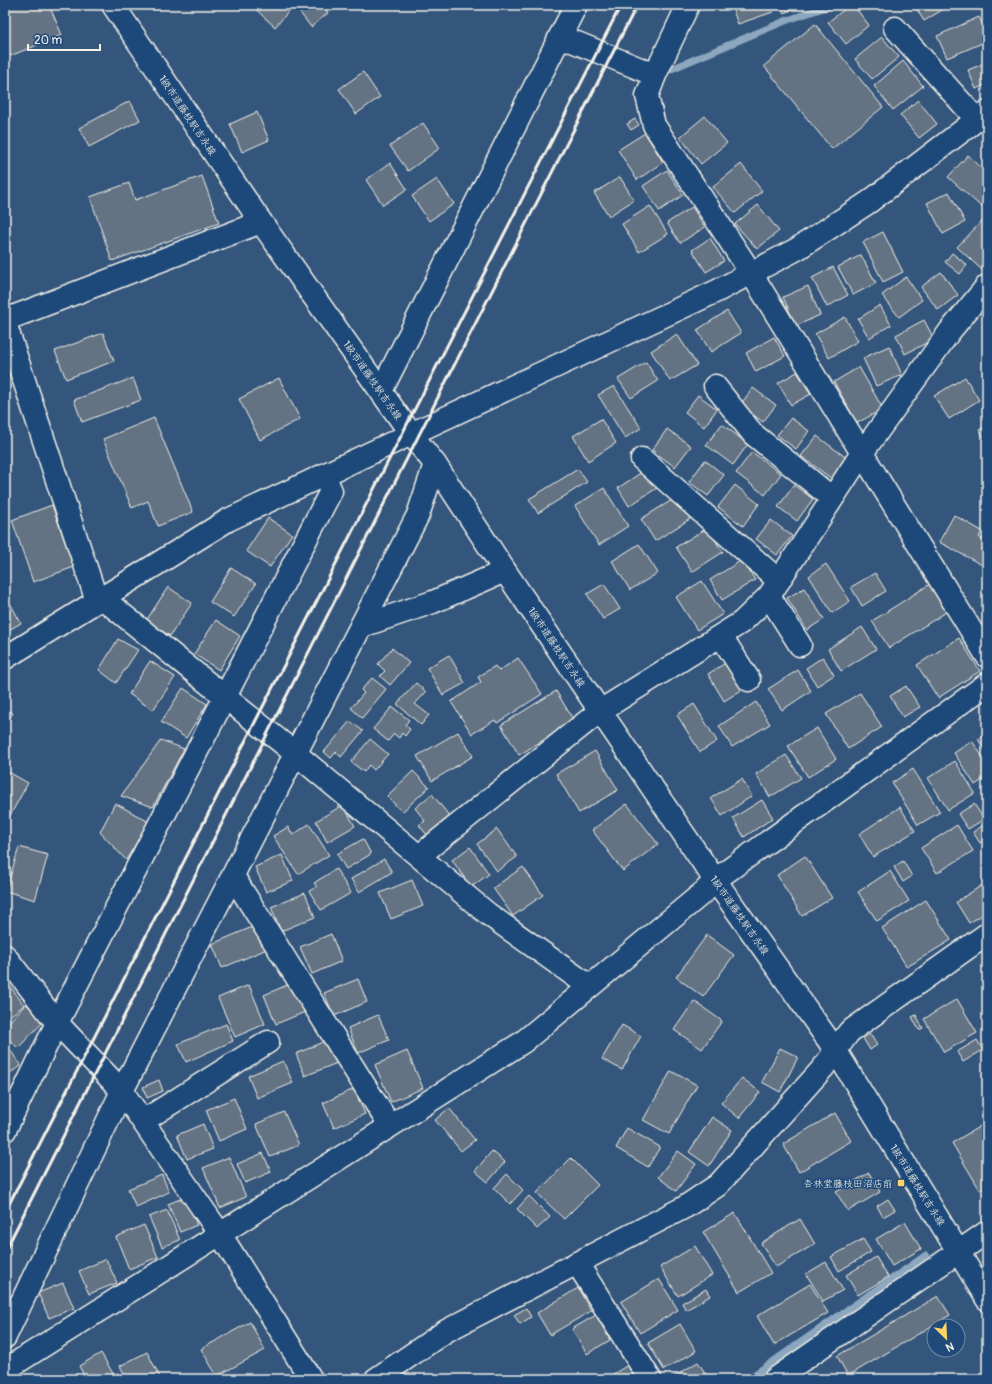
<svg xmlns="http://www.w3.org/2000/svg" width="992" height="1384" viewBox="0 0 992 1384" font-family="Pangolin,'Klee One',sans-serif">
<rect width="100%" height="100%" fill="#34567d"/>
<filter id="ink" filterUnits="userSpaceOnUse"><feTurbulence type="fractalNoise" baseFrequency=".025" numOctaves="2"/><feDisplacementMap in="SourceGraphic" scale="8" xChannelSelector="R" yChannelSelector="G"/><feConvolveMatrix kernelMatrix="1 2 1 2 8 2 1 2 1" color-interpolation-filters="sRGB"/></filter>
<g filter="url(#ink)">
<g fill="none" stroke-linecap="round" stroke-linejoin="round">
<g stroke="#8ca7be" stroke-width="7">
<polyline points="669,70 785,21 832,5"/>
<polyline points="748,1379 926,1255"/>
</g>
</g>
<g fill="#647383" stroke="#f4f1e8">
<polygon points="5,5 49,5 62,35 10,56 5,43"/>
<polygon points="251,5 282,5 289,11 275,27"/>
<polygon points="294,5 330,5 325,9 328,13 311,27"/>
<polygon points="731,5 770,5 773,12 738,24"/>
<polygon points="780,5 806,5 783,13"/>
<polygon points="850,5 853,5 869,25 846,44 828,22"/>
<polygon points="914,5 946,5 947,7 924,21"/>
<polygon points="979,17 987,34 987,41 947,58 937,36"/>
<polygon points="815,24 883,107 832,149 764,66"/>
<polygon points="882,37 899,57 872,79 855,59"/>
<polygon points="903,61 923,86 893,110 874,86"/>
<polygon points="987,62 987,84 976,89 968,70"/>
<polygon points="363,72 380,97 356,114 339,89"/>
<polygon points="918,100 937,124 919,138 900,115"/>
<polygon points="130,101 140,120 89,147 79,128"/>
<polygon points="257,112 269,140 242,152 230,124"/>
<polygon points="705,116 727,143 701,164 680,137"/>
<polygon points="635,119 639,125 631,130 627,124"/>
<polygon points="423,123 440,148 408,171 390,146"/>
<polygon points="645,133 663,162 637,180 618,150"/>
<polygon points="968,155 987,173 987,212 948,177"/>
<polygon points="390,163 407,189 383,205 366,180"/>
<polygon points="741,164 762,191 735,213 713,187"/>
<polygon points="667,170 683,195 659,211 643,186"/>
<polygon points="202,176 219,223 112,261 90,197 129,183 135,200"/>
<polygon points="620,177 634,200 609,216 594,193"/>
<polygon points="437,179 454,204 429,221 412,196"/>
<polygon points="949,192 965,222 943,234 927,203"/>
<polygon points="758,205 779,231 757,249 735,224"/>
<polygon points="650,206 668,234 639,252 622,224"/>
<polygon points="692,207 705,227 680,243 667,223"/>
<polygon points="985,218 987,220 987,264 982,270 957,247"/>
<polygon points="883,232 903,272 883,282 863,242"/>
<polygon points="710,238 724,261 706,272 692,250"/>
<polygon points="952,253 967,265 960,274 945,262"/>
<polygon points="861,255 876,283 853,295 838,267"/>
<polygon points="833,267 848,295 827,307 812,278"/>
<polygon points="941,272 958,295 938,310 921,287"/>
<polygon points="906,277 922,300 899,317 882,295"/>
<polygon points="808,286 820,315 796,326 783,297"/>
<polygon points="880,305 891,325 869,338 858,319"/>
<polygon points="727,311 741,333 711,352 697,330"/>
<polygon points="845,317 858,341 829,358 815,334"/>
<polygon points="924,320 934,339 905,354 896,335"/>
<polygon points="103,333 114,361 66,379 55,351"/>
<polygon points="677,334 697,365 670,381 651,351"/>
<polygon points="774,337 785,356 756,372 746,353"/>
<polygon points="889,346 902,375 876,386 863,358"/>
<polygon points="646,362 658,381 631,398 618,379"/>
<polygon points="859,367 883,409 857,423 834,382"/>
<polygon points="797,372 811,394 791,405 778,383"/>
<polygon points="965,377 979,400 949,419 934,396"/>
<polygon points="133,378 141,400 82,422 74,400"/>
<polygon points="279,378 300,419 260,440 239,399"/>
<polygon points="614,386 641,428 625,438 598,395"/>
<polygon points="753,388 776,405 763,422 740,405"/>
<polygon points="698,395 717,409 704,427 685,412"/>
<polygon points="154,418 193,512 158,526 148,501 132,508 103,439"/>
<polygon points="791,418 809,431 796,449 777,435"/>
<polygon points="601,419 616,443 588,461 573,436"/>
<polygon points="722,424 748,444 733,465 706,445"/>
<polygon points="987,425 987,442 979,430"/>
<polygon points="667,429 691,446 675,467 652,450"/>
<polygon points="817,436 848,459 832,479 801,456"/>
<polygon points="752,452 781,474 765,495 736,473"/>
<polygon points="705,460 724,475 708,496 689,482"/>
<polygon points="578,469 587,482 538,513 529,499"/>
<polygon points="645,470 657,488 629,506 618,488"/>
<polygon points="735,485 759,504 743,526 718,507"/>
<polygon points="794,485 813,499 797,521 778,507"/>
<polygon points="604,488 628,526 599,545 575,506"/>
<polygon points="677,497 690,519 655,541 641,519"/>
<polygon points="52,505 74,567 33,582 12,520"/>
<polygon points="954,515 982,531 979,537 987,542 987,560 984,566 939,542"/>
<polygon points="268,518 292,534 270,567 246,551"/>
<polygon points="771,520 792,536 777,555 756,539"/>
<polygon points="707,528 723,552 692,572 676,547"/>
<polygon points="639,544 658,573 630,590 612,561"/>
<polygon points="742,560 755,580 722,600 710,580"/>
<polygon points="826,564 850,601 832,613 809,576"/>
<polygon points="231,568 256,584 234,617 210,602"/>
<polygon points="875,573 886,591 862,606 851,587"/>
<polygon points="702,581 723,614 697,630 676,597"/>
<polygon points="604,584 620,609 603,619 587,594"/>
<polygon points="930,584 948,611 889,648 872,621"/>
<polygon points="168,587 192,603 170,636 146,621"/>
<polygon points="804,588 824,619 807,630 787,598"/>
<polygon points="5,594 21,623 5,632"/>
<polygon points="216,620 240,636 219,670 194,654"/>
<polygon points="862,627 876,649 841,671 828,649"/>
<polygon points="959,638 980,671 938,698 917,665"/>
<polygon points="118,639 138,650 116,683 99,670"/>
<polygon points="392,648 409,663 390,685 380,676 385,671 378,664"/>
<polygon points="449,655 465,683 443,695 427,668"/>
<polygon points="823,657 834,675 817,686 806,668"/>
<polygon points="518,658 542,694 497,723 495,720 472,734 451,702 481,682 478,677 495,666 499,671"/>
<polygon points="150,661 175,677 153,710 129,694"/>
<polygon points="727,662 743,689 724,701 708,674"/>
<polygon points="798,670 811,691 782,710 768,689"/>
<polygon points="372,678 386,689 362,718 351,708 364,693 361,690"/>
<polygon points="416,683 426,692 415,704 429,715 421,725 397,704"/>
<polygon points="906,686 920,707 903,717 890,696"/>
<polygon points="183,688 207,704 186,738 161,722"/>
<polygon points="556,691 574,721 519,755 501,725"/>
<polygon points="860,693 882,727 848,749 826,714"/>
<polygon points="756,702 770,724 732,747 719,726"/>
<polygon points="694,704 717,741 700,752 677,715"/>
<polygon points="392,707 409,720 405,725 410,729 405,736 402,733 399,738 394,734 388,741 373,729"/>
<polygon points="5,709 13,713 5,725"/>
<polygon points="350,721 363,731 341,757 336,752 331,758 324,752"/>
<polygon points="817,728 836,759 808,777 788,746"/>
<polygon points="458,732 473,756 432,781 417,756"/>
<polygon points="987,734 987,754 978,739"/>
<polygon points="370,739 388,754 374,770 369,765 364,772 351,762"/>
<polygon points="161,740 184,749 153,807 121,796"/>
<polygon points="972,741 987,763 987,777 975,785 954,753"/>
<polygon points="595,751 618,790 579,813 556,774"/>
<polygon points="786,755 801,778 770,797 756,774"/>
<polygon points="955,761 975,793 948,810 928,778"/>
<polygon points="913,769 940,812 918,825 892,783"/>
<polygon points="5,770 28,783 7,821 5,819"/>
<polygon points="413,771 429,787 402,812 387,796"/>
<polygon points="742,779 752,796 722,816 711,798"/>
<polygon points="432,794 450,817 427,835 419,825 425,821 415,808"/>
<polygon points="762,800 773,818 744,837 733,818"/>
<polygon points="115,803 149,822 126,860 100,832"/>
<polygon points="627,804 658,844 623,871 592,830"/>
<polygon points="974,804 984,819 968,829 958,814"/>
<polygon points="343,805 355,826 327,842 316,821"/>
<polygon points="900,807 915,831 873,857 859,834"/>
<polygon points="309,824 329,855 298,874 273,836 288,827 293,835"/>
<polygon points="957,825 973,851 937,873 921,848"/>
<polygon points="982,826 987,834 987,839 980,843 973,832"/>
<polygon points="497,829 517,857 497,871 477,844"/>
<polygon points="363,839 371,854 346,869 337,854"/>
<polygon points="19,847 48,855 35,900 6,891"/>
<polygon points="470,847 489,874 471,887 452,860"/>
<polygon points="987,851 987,861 983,854"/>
<polygon points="282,855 293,881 266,892 255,867"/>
<polygon points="805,856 832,898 802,916 777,875"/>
<polygon points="384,859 392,872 359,892 351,879"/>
<polygon points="903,861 912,876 903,882 894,867"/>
<polygon points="523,867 543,895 513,916 493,888"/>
<polygon points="336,869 351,893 321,910 309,891 317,887 314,883"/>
<polygon points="890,871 909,901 877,921 858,892"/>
<polygon points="412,880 423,906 391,919 380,893"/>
<polygon points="987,882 987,912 969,923 956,902"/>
<polygon points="305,893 315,917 281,931 271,907"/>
<polygon points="926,900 951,940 907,967 882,928"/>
<polygon points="257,925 267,949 222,968 212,944"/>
<polygon points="331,934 342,961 312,974 300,947"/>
<polygon points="707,935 734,955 703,997 676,977"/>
<polygon points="358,979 367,1002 334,1016 324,993"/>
<polygon points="7,982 24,1005 5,1020 5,983"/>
<polygon points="292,983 305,1012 276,1024 264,995"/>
<polygon points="249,985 265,1024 235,1037 218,998"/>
<polygon points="957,999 977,1033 944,1052 924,1019"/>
<polygon points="694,1001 722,1021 702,1049 674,1030"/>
<polygon points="26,1004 44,1021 18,1048 5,1035 5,1026"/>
<polygon points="378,1015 389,1040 358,1053 348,1028"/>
<polygon points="916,1015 923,1028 919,1030 912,1017"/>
<polygon points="226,1024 233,1041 186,1062 178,1044"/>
<polygon points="622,1025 641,1036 622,1070 602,1059"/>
<polygon points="870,1034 877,1045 870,1050 863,1038"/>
<polygon points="327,1040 337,1063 305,1076 296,1054"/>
<polygon points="977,1040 983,1050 963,1062 957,1052"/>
<polygon points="7,1045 21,1066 5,1076 5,1046"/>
<polygon points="780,1048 798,1057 780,1092 762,1082"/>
<polygon points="407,1051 423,1088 391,1102 375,1065"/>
<polygon points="283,1061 293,1083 257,1098 248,1076"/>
<polygon points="671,1071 697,1085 669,1134 643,1120"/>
<polygon points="742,1078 760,1092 739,1118 721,1103"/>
<polygon points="159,1080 163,1091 147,1098 143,1087"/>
<polygon points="354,1089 365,1114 334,1128 323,1103"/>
<polygon points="234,1098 247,1129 219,1141 206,1110"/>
<polygon points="449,1108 475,1140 461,1151 435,1120"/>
<polygon points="284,1112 299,1145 270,1157 256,1124"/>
<polygon points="835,1113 851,1141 799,1172 783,1144"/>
<polygon points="712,1117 732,1130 709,1166 689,1152"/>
<polygon points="987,1122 987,1186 980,1190 952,1143"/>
<polygon points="203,1124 213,1149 187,1159 177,1135"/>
<polygon points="627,1128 660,1147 648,1167 616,1148"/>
<polygon points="492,1151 505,1162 488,1182 475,1171"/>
<polygon points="678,1151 696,1164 676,1191 658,1177"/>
<polygon points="263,1153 271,1172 245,1183 237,1164"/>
<polygon points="229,1157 246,1197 220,1208 203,1168"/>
<polygon points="571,1158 598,1185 564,1219 537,1193"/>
<polygon points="869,1173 880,1192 848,1211 836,1192"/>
<polygon points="507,1174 523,1190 510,1204 494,1188"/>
<polygon points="162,1175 169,1192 136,1207 128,1189"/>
<polygon points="529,1196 550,1217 537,1229 517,1209"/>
<polygon points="185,1197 197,1225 180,1232 168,1204"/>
<polygon points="888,1199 895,1210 883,1217 877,1206"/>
<polygon points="167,1210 180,1240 162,1247 149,1217"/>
<polygon points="735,1213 771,1273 739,1292 703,1232"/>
<polygon points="800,1219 815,1244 776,1267 761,1243"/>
<polygon points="905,1222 921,1249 892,1266 876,1239"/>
<polygon points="144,1225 158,1257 129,1269 116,1237"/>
<polygon points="863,1239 871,1252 839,1271 831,1257"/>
<polygon points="695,1246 712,1275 678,1296 660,1267"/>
<polygon points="876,1257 888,1277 858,1295 846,1275"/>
<polygon points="106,1259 117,1283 89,1294 79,1271"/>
<polygon points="826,1262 843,1290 823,1301 806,1274"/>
<polygon points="659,1279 678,1310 640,1333 621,1302"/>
<polygon points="63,1283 74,1308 49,1318 38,1293"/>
<polygon points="810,1284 828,1313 774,1345 757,1316"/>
<polygon points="578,1288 591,1311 550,1335 537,1313"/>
<polygon points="706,1289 710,1296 686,1310 682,1303"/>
<polygon points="938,1296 950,1315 848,1376 837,1356"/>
<polygon points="526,1308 531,1317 520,1324 514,1315"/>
<polygon points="596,1315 610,1340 587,1354 572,1329"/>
<polygon points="250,1322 265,1350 217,1376 201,1349"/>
<polygon points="680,1324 696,1351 664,1370 648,1343"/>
<polygon points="147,1352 161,1379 127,1379 120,1366"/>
<polygon points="101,1353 115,1377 111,1379 86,1379 79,1366"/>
<polygon points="698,1362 709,1379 670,1379"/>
<polygon points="628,1365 636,1379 605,1379"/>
</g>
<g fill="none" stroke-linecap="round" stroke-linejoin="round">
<g stroke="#f4f1e8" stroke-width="25">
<g id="minor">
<polyline points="688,5 655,75 647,96 654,125 751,273 987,656"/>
<polyline points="895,28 977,120"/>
<polyline points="560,36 655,75"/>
<polyline points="5,320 261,222"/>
<polyline points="5,323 97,601"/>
<polyline points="715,386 753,434 832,498"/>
<polyline points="381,391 576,5"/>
<polyline points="642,459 779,581"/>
<polyline points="769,596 800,645"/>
<polyline points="102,598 296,754 488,914 589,986"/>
<polyline points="362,626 433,602 505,571"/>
<polyline points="721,636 749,680"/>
<polyline points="5,658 228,520 411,434"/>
<polyline points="419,856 600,711 742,622 769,596 862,453 950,331 987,286"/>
<polyline points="233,876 390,1126"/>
<polyline points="5,956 57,1023 122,1091 220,1234 311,1379"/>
<polyline points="143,1121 268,1042"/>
<polyline points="5,1130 57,1023 331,491 324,475"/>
<polyline points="577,1263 650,1379"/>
<polyline points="5,1337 122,1091 418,515 435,464"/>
<polyline points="5,1370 523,1042 705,891 715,880 987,684"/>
<polyline points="376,1379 446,1331 685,1207 718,1185 823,1068 849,1032 987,934"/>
<polyline points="775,1379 987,1232"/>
</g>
</g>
<g stroke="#f4f1e8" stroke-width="25">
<g id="tertiary">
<polyline points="113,5 261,222 411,434 435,464 505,571 715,880 836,1051 987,1299"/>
<polyline points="411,434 717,291 797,249 869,202 987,112"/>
</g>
</g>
<use href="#minor" stroke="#1f4a7a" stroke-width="22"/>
<use href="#tertiary" stroke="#1f4a7a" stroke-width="22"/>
<g stroke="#f4f1e8" stroke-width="3">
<polyline points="5,1212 621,5"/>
<path d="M5 1251C213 834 428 421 637 5"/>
</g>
</g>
</g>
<rect fill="#ffd166" stroke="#1f4a7a" stroke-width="1.5" x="897" y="1179" width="8" height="8" rx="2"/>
<g text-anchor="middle" stroke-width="3" stroke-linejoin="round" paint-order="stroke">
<g font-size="10" fill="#f4f1e8" stroke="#1f4a7a">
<text transform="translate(188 115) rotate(56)" y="4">1級市道藤枝駅吉永線</text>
<text transform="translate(373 380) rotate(55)" y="4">1級市道藤枝駅吉永線</text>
<text transform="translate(557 647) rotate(56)" y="4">1級市道藤枝駅吉永線</text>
<text transform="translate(740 915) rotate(55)" y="4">1級市道藤枝駅吉永線</text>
<text transform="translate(918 1185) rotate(58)" y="4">1級市道藤枝駅吉永線</text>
</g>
<g font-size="10" fill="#f4f1e8" stroke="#1f4a7a" text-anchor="end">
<text x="893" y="1187">杏林堂藤枝田沼店前</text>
</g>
</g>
<rect width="992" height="1384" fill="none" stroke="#1f4a7a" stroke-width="20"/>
<rect x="10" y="10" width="972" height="1364" fill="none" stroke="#f4f1e8" stroke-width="1.5" filter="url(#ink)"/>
<g transform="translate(946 1338) rotate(156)"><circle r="19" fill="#1f4a7a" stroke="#748da6"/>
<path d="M0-3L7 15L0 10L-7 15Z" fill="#ffd166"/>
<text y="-6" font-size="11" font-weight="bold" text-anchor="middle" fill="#f4f1e8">N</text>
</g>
<path d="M28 44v6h72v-6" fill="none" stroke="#f4f1e8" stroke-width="2"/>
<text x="34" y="44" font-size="12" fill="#f4f1e8" stroke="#1f4a7a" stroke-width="3" paint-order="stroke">20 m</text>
</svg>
